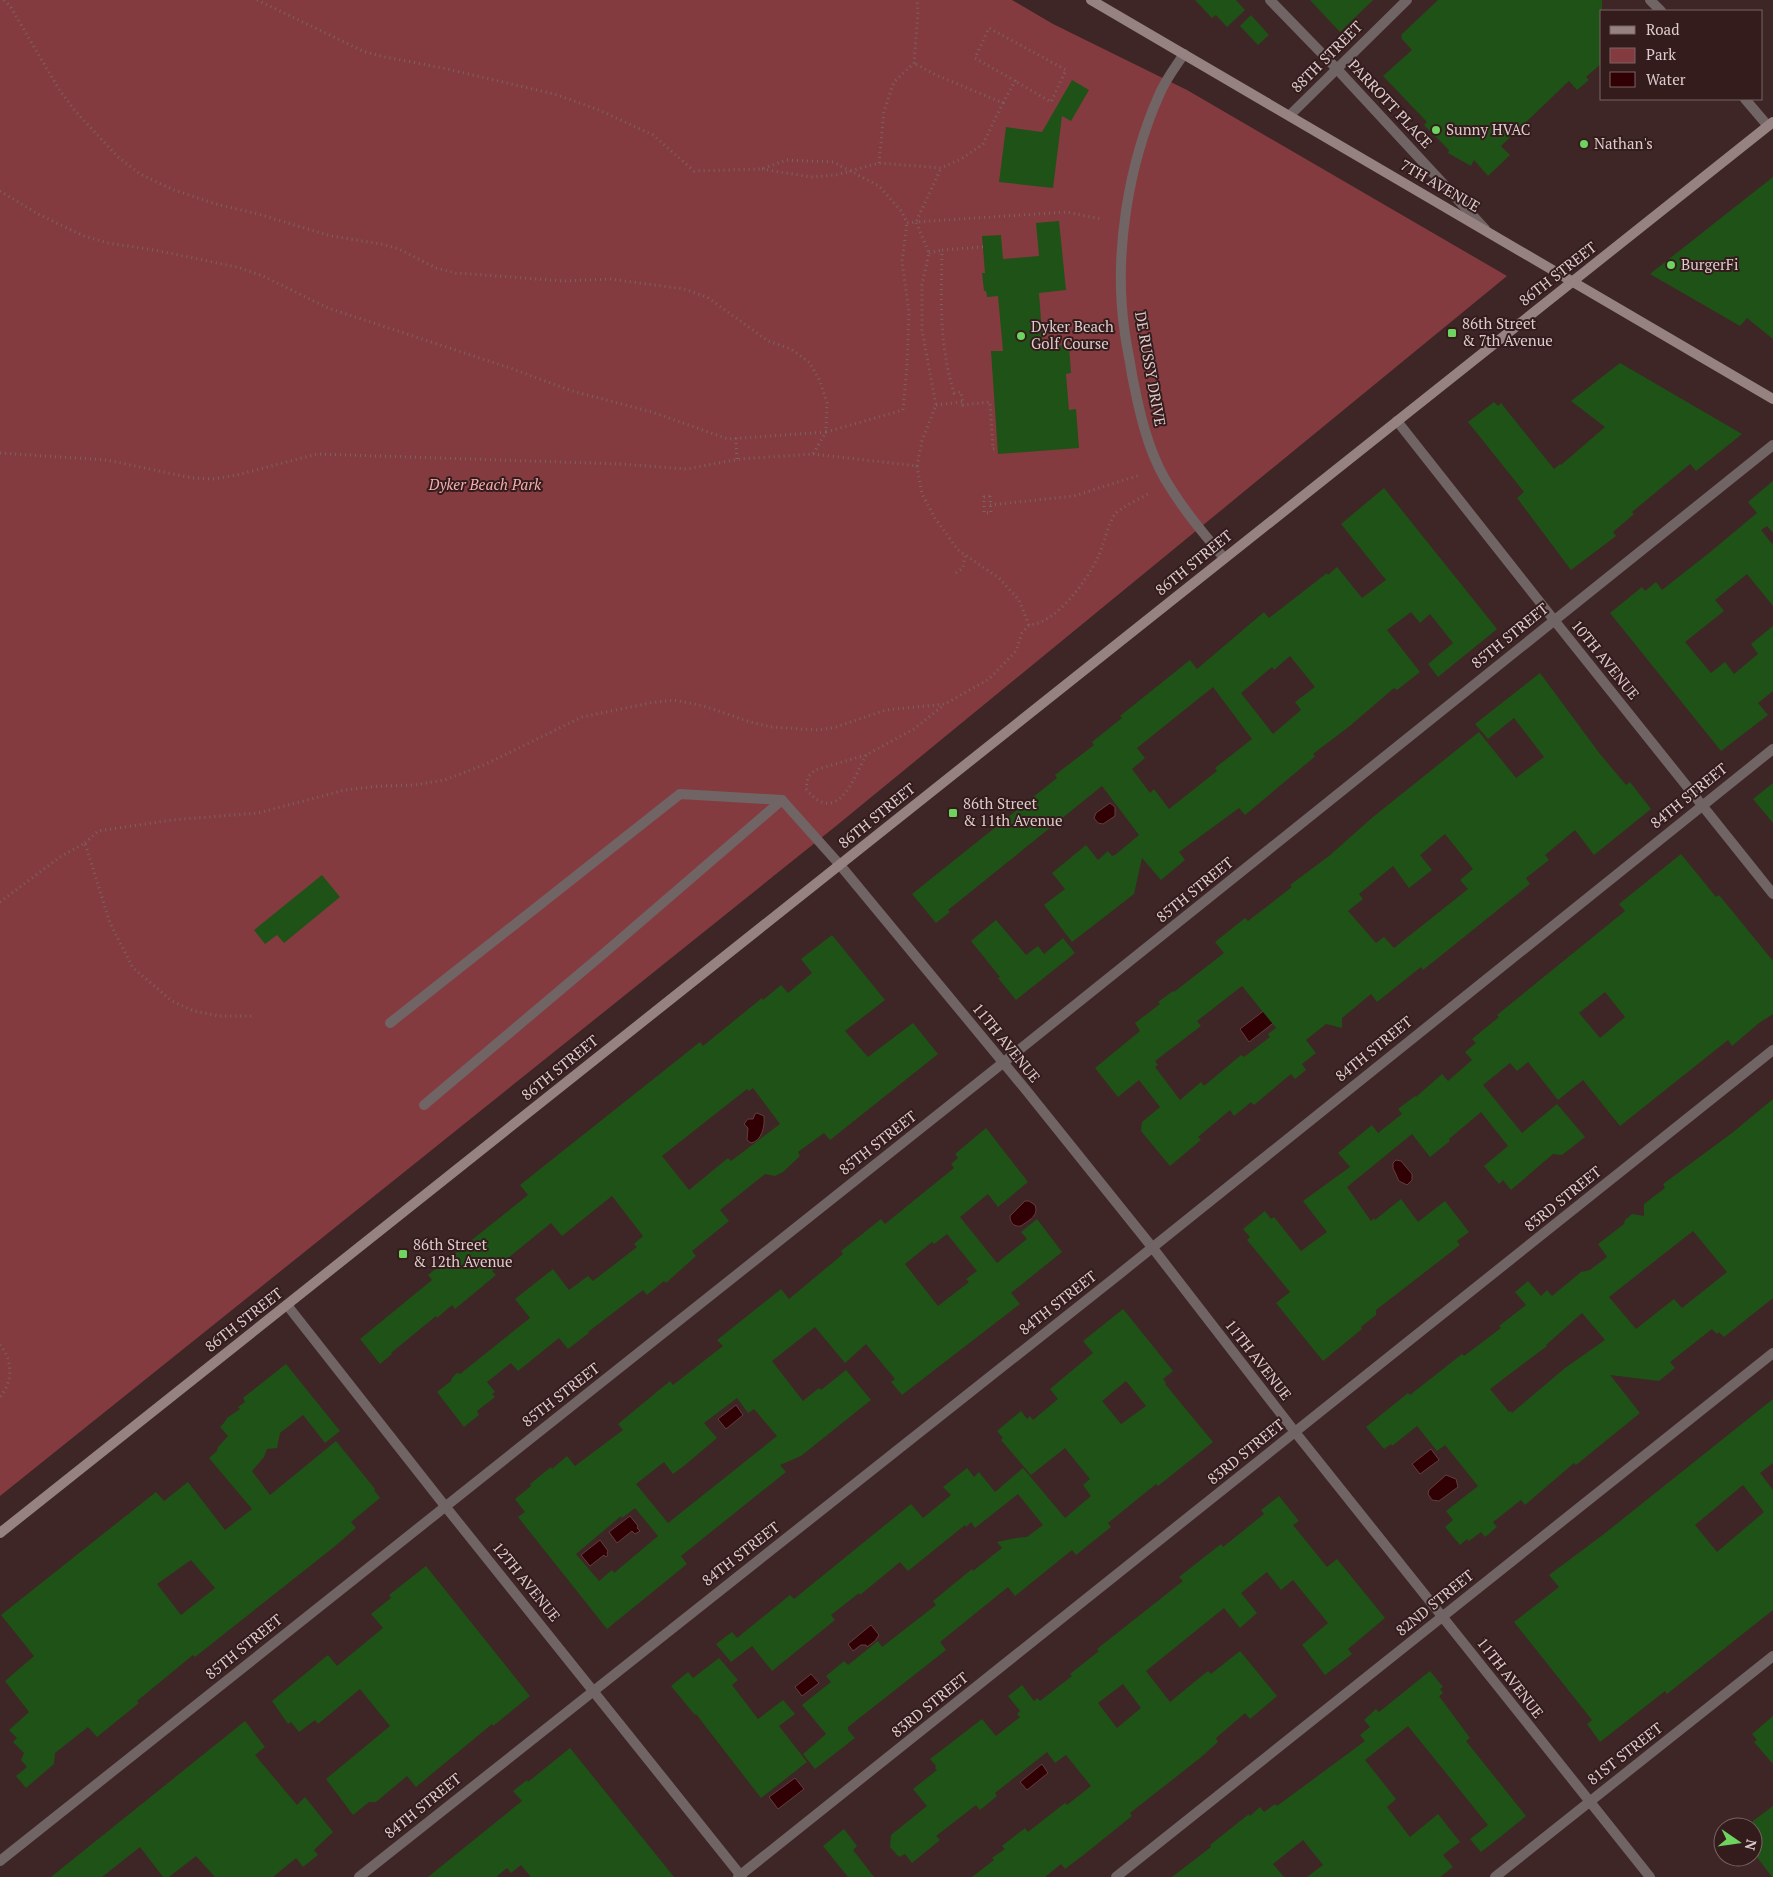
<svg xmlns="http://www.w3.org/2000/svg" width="1773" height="1877" viewBox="0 0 1773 1877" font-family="'PT Serif',serif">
<rect width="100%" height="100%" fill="#3e2626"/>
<polygon fill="#843b3f" points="0,0 1012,0 1053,24 1187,90 1507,276 836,826 0,1496"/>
<g fill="#300004" stroke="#643d40">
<polygon points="1110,803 1115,807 1115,816 1103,824 1098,823 1094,818 1096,813"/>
<polygon points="1266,1009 1276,1021 1249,1042 1240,1029"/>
<path d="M757 1113 764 1116C765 1126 762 1141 751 1143L747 1140 748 1128 744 1124 748 1119H753L755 1114Z"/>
<polygon points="1396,1160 1401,1161 1412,1174 1412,1180 1407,1185 1399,1181 1393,1168 1393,1163"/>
<path d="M1025 1201H1029L1035 1205C1039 1216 1029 1220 1021 1226 1014 1227 1010 1223 1010 1216Z"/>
<polygon points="736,1405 743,1415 726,1429 718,1419"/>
<polygon points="1431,1449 1439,1460 1420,1474 1412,1464"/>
<polygon points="1446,1475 1456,1479 1458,1487 1439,1501 1432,1500 1428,1494 1429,1490"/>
<polygon points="630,1516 638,1526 637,1528 640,1531 635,1534 632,1531 617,1543 609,1532"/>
<polygon points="600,1540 608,1551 607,1553 608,1555 606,1557 604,1555 590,1566 581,1555"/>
<polygon points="871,1625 879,1635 875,1641 867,1647 866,1645 861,1645 853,1651 848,1644"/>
<polygon points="811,1674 819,1683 802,1696 795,1687"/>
<polygon points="1042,1764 1048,1773 1027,1790 1020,1782"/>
<polygon points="795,1778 804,1789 778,1809 769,1797"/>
</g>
<g fill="#1f5216" fill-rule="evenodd">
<polygon points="1195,0 1236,0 1245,10 1227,27 1216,15 1212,18"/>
<polygon points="1310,0 1373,0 1340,32"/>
<polygon points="1438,0 1602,0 1602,63 1586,77 1589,80 1577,90 1569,81 1501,146 1510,155 1488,176 1474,160 1471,166 1448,153 1449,150 1424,125 1427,122 1383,76 1412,50 1401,38 1402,37 1401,35"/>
<polygon points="1251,15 1269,35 1258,45 1240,26"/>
<polygon points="1072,80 1089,90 1071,121 1062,116 1053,188 999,182 1006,127 1042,132"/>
<polygon points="1773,177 1773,339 1747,318 1740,326 1650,274"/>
<polygon points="1059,221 1066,290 1039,293 1043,347 1069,345 1071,373 1066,374 1069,410 1076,409 1079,448 998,454 991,351 1003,351 998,296 987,297 986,291 984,291 982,273 985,273 982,236 1001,235 1003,259 1039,256 1036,223"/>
<polygon points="1620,363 1742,434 1696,471 1690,464 1632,512 1634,514 1613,532 1616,536 1571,570 1517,498 1524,492 1468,422 1494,402 1498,406 1501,403 1554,469 1560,464 1561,465 1605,427 1571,401"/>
<polygon points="1773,481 1773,533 1767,526 1761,530 1773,545 1773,606 1747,574 1715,600 1724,611 1685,642 1711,673 1725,662 1734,674 1758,654 1751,644 1773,626 1773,691 1758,703 1768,715 1721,751 1610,613 1642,587 1645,591 1656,582 1662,590 1709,553 1757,513 1748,502"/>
<path d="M1384 488 1497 629 1438 677 1428 664 1453 643 1430 614 1420 623 1411 612 1387 630 1420 672 1397 690 1394 688 1351 725 1313 754 1315 756 1312 759 1245 815 1239 808 1179 852 1185 860 1161 880 1142 858 1134 894 1072 942 1044 905 1065 889 1052 873 1086 845 1098 860 1108 851 1112 856 1115 855 1139 835 1102 786 948 910 950 912 936 923 912 894 1057 778 1055 775 1094 745 1092 742 1122 718 1120 716 1190 660 1197 669 1264 612 1269 618 1327 573 1328 575 1337 567 1362 598 1386 580 1341 524ZM1290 656 1315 687 1295 702 1301 710 1273 734 1241 693 1272 667 1274 670ZM1213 687 1252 739 1215 768 1217 771 1169 809 1154 789 1150 793 1132 769 1145 758 1137 748Z"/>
<path d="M1540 673 1600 754 1626 785 1630 782 1651 809 1594 855 1575 830 1545 855 1549 860 1526 878 1530 884 1423 970 1421 967 1377 1002 1371 994 1342 1018V1028L1326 1024 1306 1040 1316 1053 1302 1064 1306 1070 1295 1079 1291 1074 1254 1105 1251 1102 1234 1116 1230 1110 1198 1137 1201 1140 1170 1166 1141 1131 1142 1122 1160 1107 1139 1080 1118 1097 1095 1068 1140 1031 1135 1023 1160 1004 1158 1002 1173 991 1174 992 1224 953 1215 942 1245 918 1248 921 1292 887 1290 885 1329 856 1373 817 1479 732 1516 778 1544 757 1514 718 1488 739 1475 724ZM1445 834 1473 869 1460 880 1468 889 1394 948 1384 937 1376 943 1348 911 1363 899 1359 894 1393 866 1409 888 1432 870 1420 855ZM1242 986 1276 1028 1268 1034 1270 1037 1244 1057 1241 1055 1204 1086 1201 1082 1180 1100 1155 1067 1158 1065 1155 1061 1201 1026 1197 1021Z"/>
<polygon points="1773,783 1773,823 1753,799"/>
<path d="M1681 854 1716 897 1719 895 1773 961V1014L1759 1023 1732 1046 1728 1040 1620 1126 1583 1080 1558 1100 1528 1062 1517 1071 1510 1063 1483 1085 1522 1133 1557 1104 1585 1137 1562 1155 1553 1154 1511 1190 1503 1180 1499 1184 1484 1166 1508 1146 1481 1112 1449 1139 1450 1141 1430 1157 1412 1134 1347 1187 1371 1221 1374 1218 1375 1220 1401 1199 1418 1222 1445 1201 1469 1232 1457 1241 1460 1245 1376 1310V1315L1361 1327 1362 1329 1323 1361 1276 1303 1290 1292 1247 1240 1250 1237 1243 1229 1265 1211 1271 1219 1274 1217 1301 1251 1327 1232 1303 1201 1350 1167 1338 1153 1372 1125 1378 1133 1402 1114 1398 1109 1415 1096 1416 1097 1442 1074 1448 1081 1472 1060 1465 1052 1476 1043 1472 1039 1499 1017 1497 1015 1625 911 1619 904ZM1605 992 1625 1017 1600 1038 1579 1013Z"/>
<polygon points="322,875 340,897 284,943 277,935 265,944 254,930"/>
<polygon points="996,920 1026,955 1038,946 1044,954 1063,938 1075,953 1016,1000 998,978 1000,977 971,941"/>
<path d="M832 935 885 1000 845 1031 868 1057 913 1023 938 1054 830 1140 824 1133 798 1152 800 1156 783 1172 775 1176 765 1174 720 1210 729 1221 692 1251 696 1256 666 1283 664 1281 647 1295 643 1290 588 1332 589 1333 568 1349 559 1338 518 1371 511 1363 487 1382 495 1392 492 1394 495 1397 477 1411 479 1415 464 1427 437 1392 451 1381 452 1378 457 1373 460 1374 530 1318 515 1299 553 1269 569 1290 588 1276 593 1281 637 1247 634 1244 643 1236 612 1196 562 1236 551 1223 492 1271 496 1275 455 1309 452 1305 437 1318 436 1316 391 1353 392 1354 380 1364 360 1339 432 1280 428 1275 528 1195 520 1185 700 1042 703 1046 762 998 763 1000 781 985 788 993 812 973 801 959ZM753 1088 780 1124 731 1161 728 1158 689 1190 662 1156 747 1089 749 1091Z"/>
<path d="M1773 1099V1298L1724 1337 1719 1332 1717 1334 1712 1329 1670 1362 1675 1368 1659 1381 1610 1375 1640 1413 1576 1465 1574 1463 1525 1505 1521 1500 1493 1522 1497 1527 1485 1537 1481 1532 1469 1541 1467 1539 1460 1545 1445 1527 1453 1520 1446 1511 1478 1486 1445 1445 1437 1451 1417 1426 1392 1446 1391 1444 1384 1449 1366 1427 1408 1393 1410 1395 1462 1354 1464 1356 1501 1328 1499 1326 1526 1305 1515 1292 1528 1281 1541 1296 1547 1290 1552 1296 1581 1272 1590 1270 1607 1257 1598 1244 1624 1224 1625 1220 1632 1214 1644 1216V1204L1665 1188 1663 1184 1732 1133ZM1693 1231 1727 1272 1682 1308 1674 1299 1636 1329 1609 1297ZM1582 1313 1605 1340 1565 1368 1512 1413 1511 1411 1509 1412 1490 1389 1547 1346 1546 1345Z"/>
<path d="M986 1128 1028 1182 998 1207 988 1194 960 1217 997 1263 1027 1239 1021 1232 1037 1219 1062 1252 1011 1293 1020 1304 902 1395 891 1382 895 1379 866 1344 845 1363 815 1327 772 1361 803 1401 819 1388 821 1390 846 1370 871 1400 801 1456 780 1465 786 1472 681 1556 687 1564 607 1629 518 1517 525 1512 515 1499 531 1486 530 1484 551 1467 552 1469 567 1456 575 1466 623 1430 618 1424 670 1381 673 1385 723 1346 717 1340 781 1289 789 1299 843 1254 841 1251 881 1219 885 1224 954 1168 951 1164 958 1158 955 1154ZM947 1234 977 1271 966 1279 969 1282 938 1306 905 1264 932 1242 934 1244ZM737 1398 748 1413 754 1409 777 1436 668 1523 636 1484 664 1462 673 1474 685 1465 717 1438 704 1423ZM635 1508 658 1536 614 1573 612 1570 599 1581 576 1554 621 1516 622 1518Z"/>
<path d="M1123 1309 1173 1371 1163 1379 1166 1383 1165 1384 1213 1442 1158 1486 1156 1484 1108 1523 1111 1527 1076 1555 1072 1550 1015 1596 1008 1587 940 1642 946 1650 848 1727V1730L855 1738 815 1769 803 1754 826 1734 802 1705 831 1682 826 1676 844 1661 848 1665 878 1641 882 1647 936 1605 933 1601 972 1569 973 1571 1002 1548 997 1542 1016 1538 1027 1537 1043 1525 1018 1494 975 1528 971 1522 966 1527 965 1525 908 1571 900 1562 860 1595 859 1593 831 1615 835 1620 772 1671 752 1646 731 1662 716 1644 732 1632 737 1638 790 1595 794 1599 911 1504 923 1518 951 1495 943 1487 967 1468 974 1477 979 1472 995 1492 1023 1468 1065 1518 1091 1496 1083 1485 1090 1479 1065 1448 1031 1475 1001 1440 1003 1438 997 1431 1021 1411 1027 1419 1030 1416 1033 1420 1058 1399 1050 1389 1093 1353 1083 1341ZM1126 1381 1146 1406 1121 1424 1102 1401Z"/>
<path d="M286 1364 340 1431 325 1443 303 1415 280 1433 277 1448 267 1449 264 1457 252 1471 270 1495 336 1441 375 1489 374 1490 380 1498 351 1522 356 1528 334 1547 195 1657 193 1655 137 1701 139 1703 97 1737 88 1727 55 1753 54 1764 26 1788 16 1776 27 1767 21 1760 24 1753 13 1742 17 1738 9 1730 29 1712 5 1681 34 1656 1 1615 156 1492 164 1501 188 1482 225 1530 252 1509 209 1458 217 1451 218 1447 228 1436 220 1427 224 1423 227 1418 240 1409 238 1407 245 1402 243 1398ZM191 1560 215 1588 181 1615 157 1584Z"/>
<path d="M1773 1399V1463L1760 1473 1773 1490V1610L1667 1694 1665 1691 1600 1742 1587 1724 1592 1720 1514 1622 1559 1587 1549 1575 1604 1534ZM1743 1485 1764 1512 1717 1552 1695 1525Z"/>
<path d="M1279 1496 1299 1521 1293 1525 1327 1567 1337 1559 1385 1618 1348 1649 1352 1654 1325 1675 1302 1645 1328 1623 1293 1580 1281 1590 1267 1572 1241 1593 1257 1613 1240 1628 1224 1608 1146 1671 1170 1702 1198 1679 1208 1671 1211 1674 1240 1651 1277 1696 1250 1719 1245 1713 1216 1738 1218 1742 1200 1758 1130 1813 1132 1816 1086 1853 1065 1869 1061 1864 1045 1877H972L994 1860 992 1858 1005 1849 1002 1846 1025 1828 1028 1832 1065 1803 1067 1805 1091 1786 1066 1755 1055 1763 1047 1752 995 1793 997 1796 980 1810 976 1805 936 1836 940 1840 912 1863 905 1854 899 1857 890 1847 891 1835 927 1806 913 1789 937 1770 935 1768 936 1766 930 1759 982 1719 996 1736 1020 1717 1017 1714 1020 1711 1008 1696 1022 1685 1034 1701 1037 1698 1040 1701 1072 1676 1070 1674 1099 1651 1097 1649 1183 1581 1179 1577 1221 1544 1223 1547 1264 1514 1261 1510ZM1123 1684 1141 1708 1117 1728 1098 1703Z"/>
<polygon points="426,1566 530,1696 493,1726 492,1724 416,1787 407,1776 376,1802 369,1802 353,1815 326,1779 390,1726 360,1689 318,1724 315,1720 299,1732 291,1722 288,1724 272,1701 328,1655 337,1666 383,1628 371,1614 391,1598 389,1595"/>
<polygon points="719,1658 738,1680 732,1685 758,1719 783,1700 795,1714 779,1726 807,1762 761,1798 696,1714 695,1715 671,1686 688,1672 693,1678"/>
<polygon points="1430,1671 1443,1687 1440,1689 1443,1693 1439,1696 1470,1738 1466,1741 1526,1816 1499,1838 1481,1852 1470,1839 1488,1825 1408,1726 1365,1760 1396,1799 1387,1807 1410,1837 1438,1814 1460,1842 1443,1855 1453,1867 1440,1877 1307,1877 1323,1865 1303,1840 1273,1864 1284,1877 1172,1877 1211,1847 1210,1845 1249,1814 1250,1816 1260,1807 1264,1812 1275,1804 1277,1806 1365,1741 1360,1735 1370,1727 1364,1720 1376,1709 1379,1712"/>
<polygon points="1773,1716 1773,1764 1754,1742 1757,1740 1752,1734"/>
<polygon points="245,1721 265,1747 255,1755 297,1805 305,1797 333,1832 314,1850 318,1855 303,1867 296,1858 273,1877 215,1877 196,1856 169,1877 163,1877 140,1847 102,1877 51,1877"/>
<polygon points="570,1748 674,1877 531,1877 521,1865 511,1873 507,1868 496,1877 428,1877 522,1801 513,1791 527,1780 528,1782"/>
<polygon points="1773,1806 1773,1877 1772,1877 1753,1852 1753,1821"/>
<polygon points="844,1829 857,1846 853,1850 874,1877 848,1877 823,1846"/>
</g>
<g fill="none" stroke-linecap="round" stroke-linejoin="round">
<g stroke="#796363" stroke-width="3" stroke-dasharray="1 4" stroke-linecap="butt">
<polyline points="4,0 10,6 60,91 76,112 118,157 140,174 174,190 216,204 258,214 331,236 381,244 399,249 436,268 456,273 565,281 610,279 684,289 707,297 768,341 791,349 810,363 820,381 827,403 826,432 903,410 907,365 909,312 902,261 907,223"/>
<polyline points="257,0 365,52 385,57 443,68 554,94 599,110 653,135 694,171 762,169 786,160 833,162 879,186 902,212 907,223 916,222 941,168"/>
<polyline points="1003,103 1015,81 975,58 989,28 1066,70 1051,102 1015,81"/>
<polyline points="879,163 884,111 894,82 914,63 918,12 917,0"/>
<polyline points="762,169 811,177 836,175 879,163 941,168 961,159 983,144 1003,103 936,75 914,63"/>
<polyline points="0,191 38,214 84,236 108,243 154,250 237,267 263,276 328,308 510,368 572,391 652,412 728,439 826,432 813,454 740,459 687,469 621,464 317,454 237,475 213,479 193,478 106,460 0,453"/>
<path d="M983 247 942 250C941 300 939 344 954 393L961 392 963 405 990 402 993 449 998 448"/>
<polyline points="929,253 942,250"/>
<polyline points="936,405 962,402"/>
<polyline points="736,438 737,460"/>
<polyline points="813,454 917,466 922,494 935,518 958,550 999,578 1019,600 1029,625"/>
<polyline points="917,466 922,441 936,405 922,330 922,285 929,253 916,222 1066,212 1101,219"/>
<polygon points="990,496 991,513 984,513 984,497"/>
<polyline points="990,505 1074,496 1140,475"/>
<polyline points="956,573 963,568 965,556"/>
<path d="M866 755C853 780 837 827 806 789L808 777 815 770 866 755 914 729 944 705"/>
<path d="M85 843 98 831 172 820 258 813 345 790 380 786 414 785 445 780 486 764 582 717 650 703 674 700 704 706 750 722 771 727 819 730 836 727 886 710 945 704 989 679 1016 651 1022 633 1029 625C1057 623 1087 580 1098 557 1103 547 1109 521 1115 514 1120 508 1141 498 1148 494"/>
<polyline points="0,902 60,857 85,843 110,923 133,968 172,1001 194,1011 219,1016 255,1016"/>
<path d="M0 1345C13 1360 13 1382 0 1397"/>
</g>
<g stroke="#716464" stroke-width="10">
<path d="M1184 54C1176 66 1166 79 1160 93 1128 164 1113 256 1125 334 1127 348 1130 361 1132 375 1139 410 1147 448 1165 479 1182 508 1203 533 1224 558"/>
<polyline points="390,1023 680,794 782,800"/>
<polyline points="424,1105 609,949 782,800 840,865"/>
</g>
<g stroke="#716464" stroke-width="10">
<polyline points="1270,0 1336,68 1485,229"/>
<polyline points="1650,0 1661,11"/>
<polyline points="1745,99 1768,126"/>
<polyline points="1290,115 1407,0"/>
<polyline points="1397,421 1554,620 1773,894"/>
<polyline points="840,865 1026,1090 1152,1247 1295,1432 1650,1877"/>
<polyline points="287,1305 445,1506 742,1877"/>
<polyline points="0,1861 1004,1062 1773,445"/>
<polyline points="359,1877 1122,1272 1773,749"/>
<polyline points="738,1877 1773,1050"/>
<polyline points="1116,1877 1773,1353"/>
<polyline points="1495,1877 1773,1656"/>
</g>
<g stroke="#978282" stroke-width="10">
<path d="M1091 0C1319 132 1545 267 1773 399"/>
<polyline points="0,1533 1773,122"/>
</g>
</g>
<g fill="#6fd360" stroke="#341c1d" stroke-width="2">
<circle cx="1436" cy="130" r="5"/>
<circle cx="1584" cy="144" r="5"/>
<circle cx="1671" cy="265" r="5"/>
<rect x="1447" y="328" width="10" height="10" rx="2.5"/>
<circle cx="1021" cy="336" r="5"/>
<rect x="948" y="808" width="10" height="10" rx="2.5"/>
<rect x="398" y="1249" width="10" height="10" rx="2.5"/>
</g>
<g text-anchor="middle" stroke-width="4" stroke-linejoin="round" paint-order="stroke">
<g font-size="15" fill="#dcc" stroke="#341c1d">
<text transform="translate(1327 57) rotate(-45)" y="5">88TH STREET</text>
<text transform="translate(1390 104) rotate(47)" y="5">PARROTT PLACE</text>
<text transform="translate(1440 186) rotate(30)" y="5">7TH AVENUE</text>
<text transform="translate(1558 274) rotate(-38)" y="5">86TH STREET</text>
<text transform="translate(1150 369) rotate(80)" y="5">DE RUSSY DRIVE</text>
<text transform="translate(1194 563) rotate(-39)" y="5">86TH STREET</text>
<text transform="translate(1510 636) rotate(-39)" y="5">85TH STREET</text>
<text transform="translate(1605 660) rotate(51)" y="5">10TH AVENUE</text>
<text transform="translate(1689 796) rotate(-39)" y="5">84TH STREET</text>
<text transform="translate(877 816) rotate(-39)" y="5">86TH STREET</text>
<text transform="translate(1195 890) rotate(-39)" y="5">85TH STREET</text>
<text transform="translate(1006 1043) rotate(51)" y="5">11TH AVENUE</text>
<text transform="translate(1374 1049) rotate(-39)" y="5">84TH STREET</text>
<text transform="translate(560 1068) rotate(-39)" y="5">86TH STREET</text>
<text transform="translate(878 1143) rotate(-38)" y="5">85TH STREET</text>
<text transform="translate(1563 1199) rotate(-39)" y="5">83RD STREET</text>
<text transform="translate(1058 1303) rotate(-38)" y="5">84TH STREET</text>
<text transform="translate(244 1320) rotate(-38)" y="5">86TH STREET</text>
<text transform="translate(1258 1360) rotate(52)" y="5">11TH AVENUE</text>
<text transform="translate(561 1395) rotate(-38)" y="5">85TH STREET</text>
<text transform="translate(1246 1452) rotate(-39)" y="5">83RD STREET</text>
<text transform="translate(741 1554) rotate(-38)" y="5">84TH STREET</text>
<text transform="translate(526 1582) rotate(51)" y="5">12TH AVENUE</text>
<text transform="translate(1435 1603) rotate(-39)" y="5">82ND STREET</text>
<text transform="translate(244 1647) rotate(-39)" y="5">85TH STREET</text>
<text transform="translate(1510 1678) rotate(52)" y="5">11TH AVENUE</text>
<text transform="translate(930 1705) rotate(-39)" y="5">83RD STREET</text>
<text transform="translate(1625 1754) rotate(-38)" y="5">81ST STREET</text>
<text transform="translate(423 1806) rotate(-39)" y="5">84TH STREET</text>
</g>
<g font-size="15" fill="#dcc" stroke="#341c1d" text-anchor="start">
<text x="1446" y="135">Sunny HVAC</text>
<text x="1594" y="149">Nathan's</text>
<text x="1681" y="270">BurgerFi</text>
<text x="1462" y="329">86th Street<tspan x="1462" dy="17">&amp; 7th Avenue</tspan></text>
<text x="1031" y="332">Dyker Beach<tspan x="1031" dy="17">Golf Course</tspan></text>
<text x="963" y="809">86th Street<tspan x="963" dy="17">&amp; 11th Avenue</tspan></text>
<text x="413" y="1250">86th Street<tspan x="413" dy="17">&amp; 12th Avenue</tspan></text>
</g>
<g font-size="15" font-style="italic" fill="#f3aeae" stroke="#341c1d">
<text x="485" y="490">Dyker Beach Park</text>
</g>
</g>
<rect x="1600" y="10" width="162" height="90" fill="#341c1d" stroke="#786263"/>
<rect x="1610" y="26" width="25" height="8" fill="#978282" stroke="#786263"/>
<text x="1646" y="35" font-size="15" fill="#ddcccc">Road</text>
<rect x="1610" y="48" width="25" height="15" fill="#843b3f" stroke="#786263"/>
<text x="1646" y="60" font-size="15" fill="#ddcccc">Park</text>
<rect x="1610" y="72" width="25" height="15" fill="#300004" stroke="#786263"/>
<text x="1646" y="85" font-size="15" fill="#ddcccc">Water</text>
<g transform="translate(1738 1842) rotate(103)"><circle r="24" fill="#341c1d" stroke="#786263"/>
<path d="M0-4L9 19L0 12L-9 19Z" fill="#6fd360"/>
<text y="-8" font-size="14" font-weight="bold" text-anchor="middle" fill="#ddcccc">N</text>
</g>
</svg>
